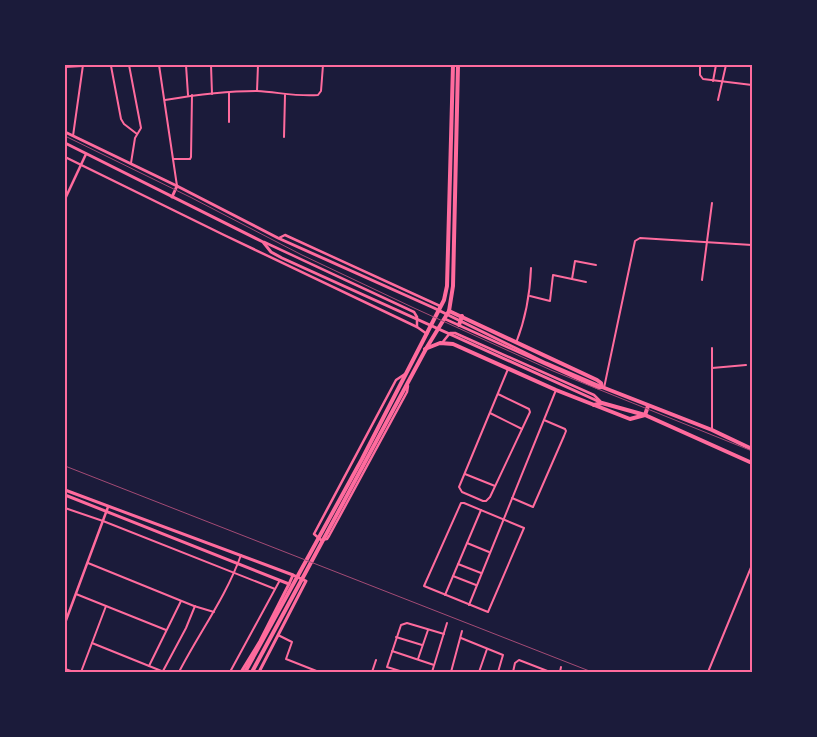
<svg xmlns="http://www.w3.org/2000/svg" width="817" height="737" viewBox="0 0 817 737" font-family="'Roboto Condensed',sans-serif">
<rect width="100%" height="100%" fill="#1b1b3a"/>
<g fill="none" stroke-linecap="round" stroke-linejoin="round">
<g stroke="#ff6b9d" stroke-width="2">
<polyline points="129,65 141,128 135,138 131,163"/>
<polyline points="159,65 177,186"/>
<polyline points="186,65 188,95"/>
<polyline points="211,65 212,94"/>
<polyline points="700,65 700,75 703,79 752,85"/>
<polyline points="742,65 752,66"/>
<polyline points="111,66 121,119 124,124 137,134"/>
<polyline points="65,67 83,66"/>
<polyline points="713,81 716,65"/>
<polyline points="257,91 258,65"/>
<polyline points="229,93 229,122"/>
<path d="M165 100C195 95 226 91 257 91 277 92 298 97 318 95L321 91 323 65"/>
<polyline points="718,100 726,65"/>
<polyline points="73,136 83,65"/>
<polyline points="284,137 285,95"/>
<polyline points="174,159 190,159 191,157 192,95"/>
<polyline points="572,279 575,261 596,265"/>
<polyline points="702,280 712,203"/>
<polyline points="530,296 550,301 553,275 586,282"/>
<path d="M516 343C526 318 530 294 531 268"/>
<polyline points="712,348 712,430"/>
<polyline points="712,368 746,365"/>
<polyline points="604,388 635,241 640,238 752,245"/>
<polyline points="498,394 529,409 530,412 490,497 486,501 483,501 462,492 459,487 508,369"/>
<polyline points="490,413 522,429"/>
<polyline points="465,474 495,486"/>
<polyline points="512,498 533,507 564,436 566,431 565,429 544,420"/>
<polygon points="461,503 464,503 524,528 488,612 424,586"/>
<polyline points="65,508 103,521 275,589"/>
<polyline points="467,543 489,552"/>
<polyline points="88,563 194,606 214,612"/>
<polyline points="458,564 481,573"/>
<polyline points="453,576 476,585"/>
<polyline points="76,594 106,606"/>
<polyline points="445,595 481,510"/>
<polyline points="469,605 556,390"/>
<polyline points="278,635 292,642 286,659 319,672"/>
<polyline points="396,637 422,645"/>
<polyline points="461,638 503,655 498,672"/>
<polyline points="92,643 164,672"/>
<polyline points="392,651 434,665"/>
<polyline points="418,659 428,630"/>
<polyline points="149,666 181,601"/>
<polyline points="65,669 74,672"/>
<polyline points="163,671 186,628 195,606"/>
<polyline points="81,672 106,606 166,630"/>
<path d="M179 672C199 633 226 597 241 555"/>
<polyline points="230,672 280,580"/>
<polyline points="372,672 376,660"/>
<polyline points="403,672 387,667 401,625 407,623 444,634"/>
<polyline points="432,672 447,623"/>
<polyline points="451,672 462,631"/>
<polyline points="479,672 487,649"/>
<polyline points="513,672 515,663 519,660 550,672"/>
<polyline points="560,672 561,667"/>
<polyline points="708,672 752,565"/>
</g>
<g stroke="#ff6b9d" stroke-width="2.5">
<polyline points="65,157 224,235 417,327 427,334"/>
<polyline points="65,199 86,154"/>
<polyline points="279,238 285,235 440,306"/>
<polyline points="264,242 414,312 417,317 417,327"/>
<polyline points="445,319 598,388 601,388"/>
<polyline points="442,343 450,333 455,333 594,395 601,402"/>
<polyline points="405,374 396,380 314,534 321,540 327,539 329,536 407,392 408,386"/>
<polyline points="65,623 108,507"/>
</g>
<g stroke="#ff6b9d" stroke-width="3">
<polyline points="65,490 293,575 306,581 259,672"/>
<polyline points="65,495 289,584 260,641 241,672"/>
<polyline points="289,584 293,575"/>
</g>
<g stroke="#ff6b9d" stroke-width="3">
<polyline points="65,132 177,186 278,238 434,308 546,363 602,387"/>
<polyline points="65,143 263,242 271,252 282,258 602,403"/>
<polyline points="172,197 177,186"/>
</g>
<g stroke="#ff6b9d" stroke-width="4">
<polyline points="449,311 597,380 601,383 602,387 712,430 752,449"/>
<polyline points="459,325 462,316"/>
<polyline points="425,349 440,343 453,344 556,390 630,419 645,415 648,406"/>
<polyline points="594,405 602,403 645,415 752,463"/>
<polyline points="245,672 362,459 444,300 447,286 453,65"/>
<polyline points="252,672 427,347 449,311 453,286 458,65"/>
</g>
<g stroke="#a44b75" stroke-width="1">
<polyline points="65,136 190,197 302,255 414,308 553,371 752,451"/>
<polyline points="65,466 592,672"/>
</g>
</g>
<rect width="817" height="737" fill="none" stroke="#1b1b3a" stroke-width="132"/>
<rect x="66" y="66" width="685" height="605" fill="none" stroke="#ff6b9d" stroke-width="2"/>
</svg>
